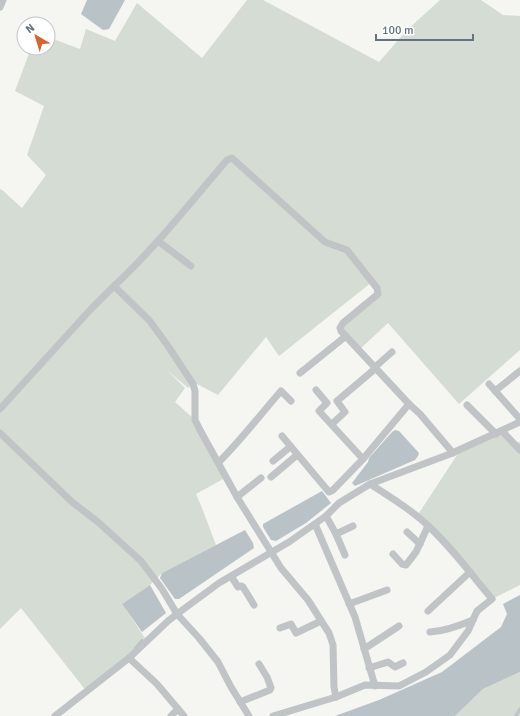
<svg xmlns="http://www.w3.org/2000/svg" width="520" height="716" viewBox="0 0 520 716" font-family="Signika,sans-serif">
<rect width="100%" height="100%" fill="#f5f5f1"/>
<g fill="#d5dcd3">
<polygon points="247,0 263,0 379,62 407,30 440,0 481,0 503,15 520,16 520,350 459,404 388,323 359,350 340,328 378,291 372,282 279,356 266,337 218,395 195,383 188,388 167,370 185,388 175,402 195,420 225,478 196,494 202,508 216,545 162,573 150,585 122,604 147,641 87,692 21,608 0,629 0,190 1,189 22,208 46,175 27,155 44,106 15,91 31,48 48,48 48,37 80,49 86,29 115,41 137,3 202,58"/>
<polygon points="502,431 514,443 520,442 520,585 492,599 417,516 461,449"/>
<polygon points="520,672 520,716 455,716 483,689"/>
</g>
<g fill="#b8c2c7">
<polygon points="87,0 125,0 109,29 103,30 81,14"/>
<polygon points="395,430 399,431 419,453 418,456 415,460 355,486 352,483 368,462 369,458 392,432"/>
<polygon points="322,491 331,503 306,523 276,541 271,540 263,527 263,524"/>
<polygon points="245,530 253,543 254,548 179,599 175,599 160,578 162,573"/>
<polygon points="150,585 166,613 142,632 122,604"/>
<polygon points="520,595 520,672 483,689 455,716 335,716 379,700 442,672 501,627 507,614 503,604"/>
</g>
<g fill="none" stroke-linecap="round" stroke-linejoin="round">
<polyline stroke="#b8c2c7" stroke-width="2" points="135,648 142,640"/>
<polyline stroke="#c0c4c7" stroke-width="3.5" points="516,716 520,709"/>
<g stroke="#c0c4c7" stroke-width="7">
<polyline points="0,7 3,0"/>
<polyline points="158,241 191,266"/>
<path d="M114 286C155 248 190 203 227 160L232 158 325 242 347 250 377 288 378 294 343 323 340 328 341 331 409 404 420 414 453 453"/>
<polyline points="375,367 392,352"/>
<polyline points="300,373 346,336"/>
<polyline points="489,384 520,419"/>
<polyline points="495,391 520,371"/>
<polyline points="467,405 496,434"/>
<polyline points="0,409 90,310 114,286 149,320 168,346 193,384 195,391 195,420 200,430 237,497 281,568 308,600 329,633 333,645 334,687 336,697"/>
<polyline points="332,424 345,412 337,401 376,368"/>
<polyline points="502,431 520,450"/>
<polyline points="0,433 72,502 98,522 141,561 162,589 177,614 199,638 218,662 231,687 249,716"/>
<polyline points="282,436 329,492 333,490 363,459 319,411 327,403 316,390"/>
<polyline points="363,459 409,404"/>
<polyline points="273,461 290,447"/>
<path d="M219 462C241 440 260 415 281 391L291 401"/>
<polyline points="271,477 297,455"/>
<polyline points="237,497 261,478"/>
<polyline points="326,516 336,534 345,555"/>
<polyline points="315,524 355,617 375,686"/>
<polyline points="407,532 420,544"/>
<polyline points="336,534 353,526"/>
<polyline points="393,554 402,564 406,565 416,552 428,526"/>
<polyline points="231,576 238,587 241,586 243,587 254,605"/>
<polyline points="349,604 387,590"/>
<polyline points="428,611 470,572"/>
<polyline points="280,628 291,624 296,633 321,621"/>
<path d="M430 632C446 631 459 626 473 620"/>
<polyline points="364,649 399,626"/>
<polyline points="129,658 157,684 184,716"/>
<polyline points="369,668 388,662 395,667 403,663"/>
<polyline points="240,702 270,690 271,688 267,677 259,664"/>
<polyline points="55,716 129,658 168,621 177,614 219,583 289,542 326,516 339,503 370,484 450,454 520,422"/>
<polyline points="171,716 178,709"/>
<path d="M273 716 336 697 365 685 399 686 426 672 450 655 468 631 477 611 492 599C470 573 450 545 425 523 409 508 389 496 370 484"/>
</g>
</g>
<g transform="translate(36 36) rotate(322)"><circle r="19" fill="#ffffff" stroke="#c1c7cd"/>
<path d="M0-3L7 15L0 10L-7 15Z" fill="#dc622b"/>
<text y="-6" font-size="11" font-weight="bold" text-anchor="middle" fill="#657381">N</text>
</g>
<path d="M376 34v6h97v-6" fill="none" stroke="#657381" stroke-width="2"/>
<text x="382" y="34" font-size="12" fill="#657381" stroke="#ffffff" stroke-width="3" paint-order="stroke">100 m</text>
</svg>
